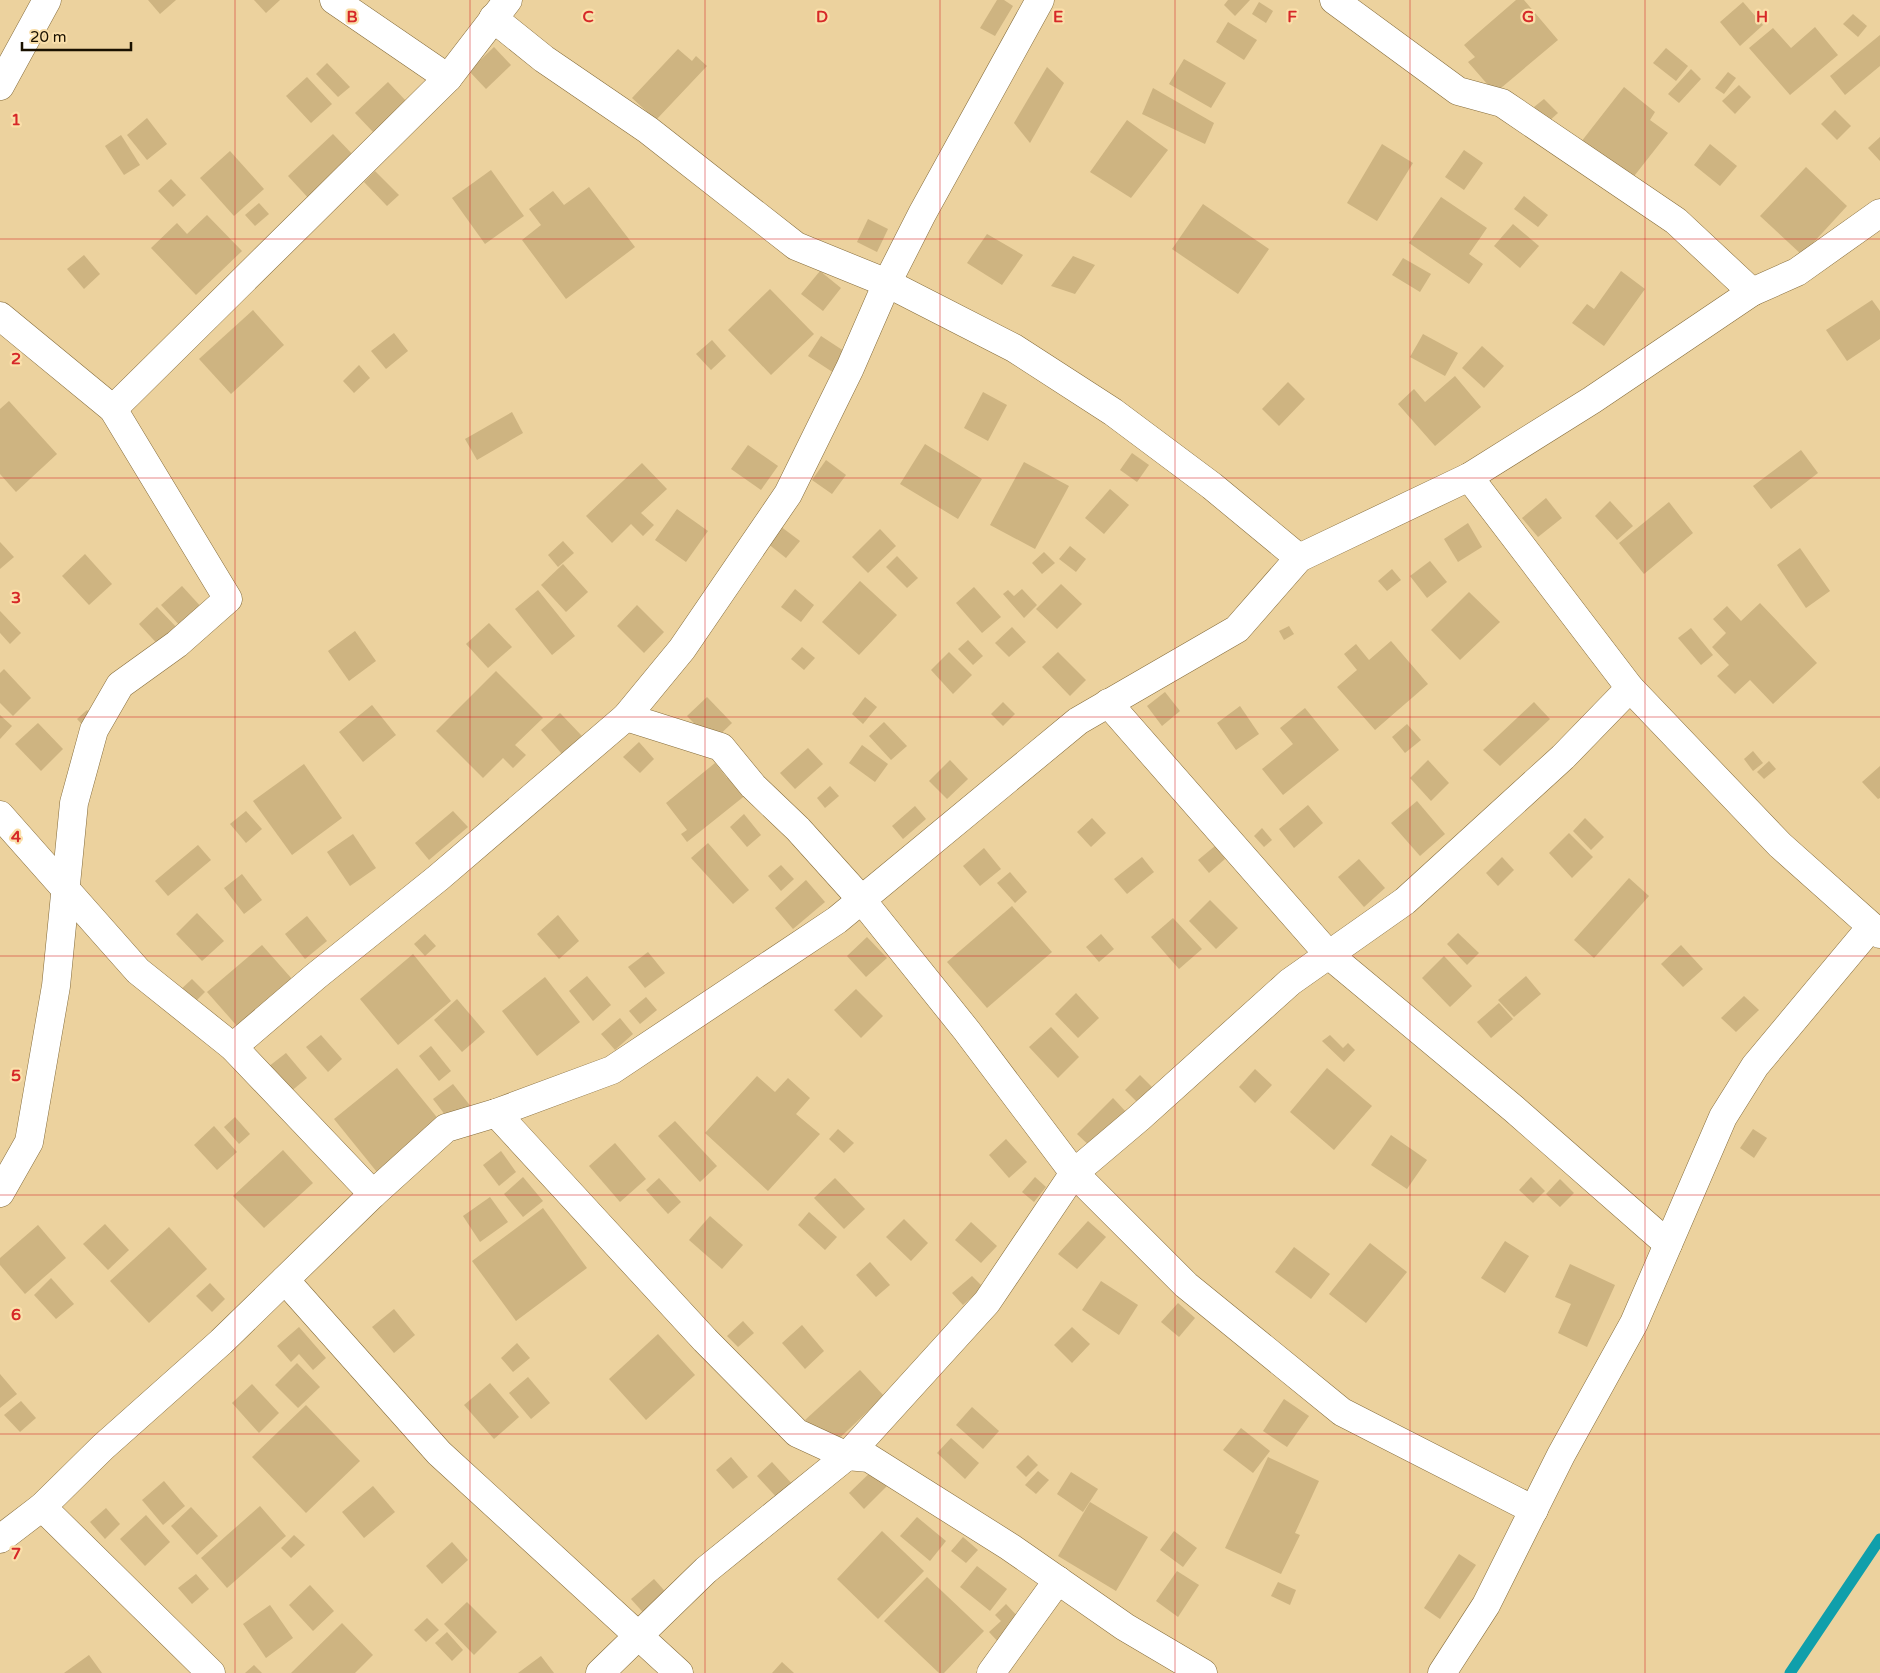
<svg xmlns="http://www.w3.org/2000/svg" width="1880" height="1673" viewBox="0 0 1880 1673" font-family="'Varela Round',sans-serif">
<rect width="100%" height="100%" fill="#ecd29e"/>
<g fill="none" stroke-linecap="round" stroke-linejoin="round">
<polyline stroke="#109fab" stroke-width="11" points="1790,1673 1880,1539"/>
</g>
<g fill="#ceb481">
<polygon points="148,0 176,0 160,14"/>
<polygon points="254,0 280,0 266,13"/>
<polygon points="997,0 1004,0 1013,6 995,36 980,28"/>
<polygon points="1228,0 1250,0 1235,16 1224,5"/>
<polygon points="1516,0 1524,0 1558,40 1495,93 1468,62 1475,57 1464,45"/>
<polygon points="1259,2 1273,11 1266,23 1252,14"/>
<polygon points="1743,2 1763,25 1740,46 1720,22"/>
<polygon points="1853,14 1867,26 1858,37 1843,24"/>
<polygon points="1228,22 1257,40 1244,60 1216,42"/>
<polygon points="1815,27 1838,55 1790,95 1749,48 1773,28 1791,48"/>
<polygon points="1880,35 1880,66 1845,95 1830,76"/>
<polygon points="494,47 511,65 486,89 469,71"/>
<polygon points="1666,48 1688,66 1676,81 1653,63"/>
<polygon points="678,49 692,61 696,56 707,66 656,120 632,98"/>
<polygon points="1184,59 1226,83 1211,108 1169,84"/>
<polygon points="327,63 350,87 338,97 316,74"/>
<polygon points="1047,67 1064,83 1030,143 1014,123"/>
<polygon points="1691,69 1701,79 1679,103 1668,94"/>
<polygon points="1728,72 1736,78 1724,94 1715,88"/>
<polygon points="307,77 332,104 311,123 286,96"/>
<polygon points="388,82 407,102 374,133 355,113"/>
<polygon points="1739,85 1751,97 1735,114 1722,101"/>
<polygon points="1624,87 1655,112 1650,120 1668,133 1631,180 1581,142"/>
<polygon points="1153,88 1214,123 1205,144 1142,114"/>
<polygon points="1544,99 1558,113 1548,122 1534,107"/>
<polygon points="1835,110 1851,126 1837,140 1821,124"/>
<polygon points="147,118 167,144 147,160 127,135"/>
<polygon points="1127,120 1168,150 1131,198 1090,172"/>
<polygon points="333,134 356,158 311,201 288,176"/>
<polygon points="121,135 140,165 124,175 105,146"/>
<polygon points="1880,137 1880,161 1868,148"/>
<polygon points="1382,144 1413,163 1377,221 1347,203"/>
<polygon points="1710,144 1737,166 1720,186 1694,165"/>
<polygon points="1464,150 1483,163 1464,190 1445,177"/>
<polygon points="230,151 264,189 234,216 200,178"/>
<polygon points="1806,167 1847,206 1802,255 1760,216"/>
<polygon points="491,170 524,216 485,244 452,198"/>
<polygon points="375,171 399,195 387,206 364,182"/>
<polygon points="171,179 186,195 173,207 158,191"/>
<polygon points="589,187 635,247 566,299 522,240 541,225 529,209 553,191 564,205"/>
<polygon points="1524,196 1548,215 1538,227 1514,209"/>
<polygon points="1441,197 1487,228 1469,254 1483,264 1469,284 1409,243"/>
<polygon points="259,203 269,214 255,226 245,215"/>
<polygon points="1203,204 1269,249 1238,294 1172,249"/>
<polygon points="207,215 242,251 196,295 151,248 177,223 187,234"/>
<polygon points="868,219 888,229 877,252 857,242"/>
<polygon points="1513,224 1539,246 1520,268 1494,246"/>
<polygon points="987,234 1023,255 1002,285 967,263"/>
<polygon points="84,255 100,274 84,289 67,269"/>
<polygon points="1073,256 1095,265 1075,294 1051,286"/>
<polygon points="1403,258 1431,274 1420,292 1392,275"/>
<polygon points="820,271 841,288 823,311 801,294"/>
<polygon points="1621,271 1645,289 1604,346 1572,323 1587,304 1594,309"/>
<polygon points="770,289 814,334 771,375 728,330"/>
<polygon points="1872,300 1880,311 1880,339 1847,361 1826,330"/>
<polygon points="253,310 284,345 231,394 199,359"/>
<polygon points="394,333 408,351 386,369 371,351"/>
<polygon points="1423,334 1458,353 1445,376 1410,357"/>
<polygon points="821,336 847,353 834,373 808,356"/>
<polygon points="712,340 726,356 711,370 696,354"/>
<polygon points="1482,346 1504,366 1484,388 1462,368"/>
<polygon points="359,365 370,378 354,393 343,381"/>
<polygon points="1455,376 1481,407 1435,446 1398,404 1414,389 1425,402"/>
<polygon points="1288,382 1305,399 1279,426 1262,409"/>
<polygon points="983,392 1007,405 988,441 964,428"/>
<polygon points="9,401 57,454 16,492 0,474 0,409"/>
<polygon points="512,412 523,433 477,460 465,439"/>
<polygon points="925,444 982,479 958,519 900,484"/>
<polygon points="748,445 778,466 761,490 731,469"/>
<polygon points="1801,450 1818,473 1771,509 1753,486"/>
<polygon points="1132,453 1149,465 1137,482 1120,470"/>
<polygon points="826,460 846,475 832,494 812,480"/>
<polygon points="1024,462 1069,486 1035,549 990,525"/>
<polygon points="642,463 667,489 641,513 654,525 643,536 631,524 612,543 586,516"/>
<polygon points="1110,489 1129,505 1104,534 1085,518"/>
<polygon points="1546,498 1562,518 1538,537 1522,518"/>
<polygon points="1610,501 1633,526 1617,540 1595,516"/>
<polygon points="1669,502 1693,533 1644,574 1619,543"/>
<polygon points="677,509 708,531 686,562 655,540"/>
<polygon points="1468,523 1482,547 1458,562 1444,539"/>
<polygon points="780,526 800,541 786,558 767,543"/>
<polygon points="880,529 896,546 868,573 852,557"/>
<polygon points="563,541 574,553 558,567 548,555"/>
<polygon points="0,542 14,557 0,569"/>
<polygon points="1070,546 1086,559 1076,572 1059,559"/>
<polygon points="1800,548 1830,591 1806,608 1777,565"/>
<polygon points="1044,552 1055,563 1042,574 1032,563"/>
<polygon points="85,554 112,584 89,605 62,576"/>
<polygon points="897,556 918,578 907,588 886,567"/>
<polygon points="1430,561 1447,582 1427,598 1410,576"/>
<polygon points="563,564 588,592 566,612 541,585"/>
<polygon points="1392,569 1401,580 1387,591 1378,581"/>
<polygon points="860,581 897,615 859,655 822,622"/>
<polygon points="1061,584 1082,604 1057,629 1036,609"/>
<polygon points="182,586 203,609 182,628 161,605"/>
<polygon points="974,587 1001,617 982,633 956,603"/>
<polygon points="795,589 814,605 801,622 781,607"/>
<polygon points="1022,589 1037,605 1024,618 1003,594 1008,590 1014,596"/>
<polygon points="538,590 575,636 552,655 515,609"/>
<polygon points="1469,592 1500,622 1460,660 1431,630"/>
<polygon points="1760,603 1817,663 1773,704 1750,680 1735,694 1717,676 1729,665 1712,647 1726,633 1713,619 1727,606 1741,621"/>
<polygon points="637,605 664,632 644,653 617,626"/>
<polygon points="157,607 180,631 162,649 139,624"/>
<polygon points="0,611 21,633 10,644 0,633"/>
<polygon points="489,623 512,647 488,668 466,644"/>
<polygon points="1289,626 1294,634 1284,640 1279,631"/>
<polygon points="1012,627 1026,642 1009,657 995,643"/>
<polygon points="1691,628 1713,655 1701,665 1678,638"/>
<polygon points="355,631 376,661 349,681 328,651"/>
<polygon points="968,640 983,656 973,665 958,649"/>
<polygon points="1391,641 1428,684 1375,730 1337,687 1357,670 1344,654 1356,644 1369,660"/>
<polygon points="802,647 815,658 804,670 791,659"/>
<polygon points="949,652 972,675 953,694 931,670"/>
<polygon points="1058,652 1086,680 1070,696 1042,667"/>
<polygon points="4,669 31,698 13,716 0,703 0,673"/>
<polygon points="496,671 543,718 515,745 526,755 513,768 503,758 483,778 436,731"/>
<polygon points="1165,692 1180,711 1162,726 1147,706"/>
<polygon points="707,697 732,723 712,742 687,716"/>
<polygon points="865,697 877,707 863,724 852,714"/>
<polygon points="1003,702 1015,714 1003,726 991,714"/>
<polygon points="1534,702 1550,719 1500,766 1483,750"/>
<polygon points="372,705 396,735 363,762 339,732"/>
<polygon points="1240,706 1259,734 1236,750 1217,723"/>
<polygon points="1305,708 1339,750 1283,795 1262,769 1293,744 1280,728"/>
<polygon points="87,710 97,721 87,730 77,719"/>
<polygon points="560,713 582,736 562,754 541,730"/>
<polygon points="0,715 12,726 0,739"/>
<polygon points="884,722 907,746 891,760 869,736"/>
<polygon points="38,723 63,749 41,771 15,744"/>
<polygon points="1407,724 1421,740 1405,753 1392,737"/>
<polygon points="639,742 654,759 640,773 623,757"/>
<polygon points="862,745 888,764 875,782 849,763"/>
<polygon points="808,748 823,764 795,789 780,773"/>
<polygon points="1753,751 1763,763 1753,771 1744,759"/>
<polygon points="950,760 968,779 947,799 929,781"/>
<polygon points="1428,760 1449,783 1431,801 1410,778"/>
<polygon points="1769,761 1776,769 1764,779 1757,772"/>
<polygon points="715,763 727,778 737,771 752,790 687,842 681,834 687,830 666,803"/>
<polygon points="304,764 342,818 292,855 253,801"/>
<polygon points="1880,766 1880,798 1878,799 1862,782"/>
<polygon points="830,786 839,796 825,808 817,798"/>
<polygon points="1417,801 1445,834 1420,856 1391,823"/>
<polygon points="1308,805 1323,823 1294,848 1279,829"/>
<polygon points="915,806 926,819 903,839 892,826"/>
<polygon points="246,811 262,829 246,843 230,824"/>
<polygon points="453,811 468,827 429,860 415,843"/>
<polygon points="744,814 761,835 747,847 730,827"/>
<polygon points="1092,818 1106,833 1091,847 1077,832"/>
<polygon points="1585,818 1604,837 1591,850 1573,831"/>
<polygon points="1262,828 1272,840 1264,847 1254,836"/>
<polygon points="1569,833 1593,857 1572,878 1549,853"/>
<polygon points="353,834 376,868 350,886 327,852"/>
<polygon points="708,843 749,890 733,904 691,858"/>
<polygon points="198,845 211,860 168,896 155,881"/>
<polygon points="1215,846 1225,859 1209,873 1198,860"/>
<polygon points="984,848 1001,869 980,886 963,866"/>
<polygon points="1142,857 1154,872 1127,894 1114,879"/>
<polygon points="1502,857 1514,870 1498,886 1486,873"/>
<polygon points="1359,859 1385,888 1364,907 1338,877"/>
<polygon points="781,865 794,879 781,891 768,876"/>
<polygon points="1010,872 1027,892 1015,903 997,883"/>
<polygon points="242,874 262,900 244,914 224,888"/>
<polygon points="1629,878 1649,896 1594,958 1574,940"/>
<polygon points="806,880 825,902 793,929 775,908"/>
<polygon points="1210,900 1238,928 1216,949 1189,921"/>
<polygon points="1012,906 1052,952 987,1008 947,962"/>
<polygon points="197,913 224,941 202,961 176,934"/>
<polygon points="558,915 579,941 559,959 537,934"/>
<polygon points="307,916 327,941 305,959 285,934"/>
<polygon points="1173,918 1202,949 1179,969 1151,937"/>
<polygon points="1458,933 1479,953 1467,965 1447,944"/>
<polygon points="425,934 436,946 425,956 414,944"/>
<polygon points="1101,934 1114,949 1099,962 1086,947"/>
<polygon points="867,937 887,958 866,977 847,956"/>
<polygon points="262,945 292,979 237,1026 207,992"/>
<polygon points="1681,945 1703,969 1683,987 1661,964"/>
<polygon points="648,952 665,973 645,988 628,967"/>
<polygon points="413,954 451,1001 398,1045 360,999"/>
<polygon points="1444,956 1472,986 1450,1007 1422,978"/>
<polygon points="587,976 611,1005 593,1021 569,991"/>
<polygon points="1526,976 1541,994 1514,1017 1498,1000"/>
<polygon points="545,977 580,1022 537,1056 502,1011"/>
<polygon points="192,979 205,992 191,1006 178,992"/>
<polygon points="856,989 883,1016 861,1038 834,1010"/>
<polygon points="1076,993 1099,1018 1078,1038 1055,1014"/>
<polygon points="1744,996 1759,1010 1736,1032 1721,1018"/>
<polygon points="646,997 657,1010 640,1024 629,1011"/>
<polygon points="457,999 485,1032 462,1052 434,1020"/>
<polygon points="1499,1003 1513,1019 1491,1038 1477,1022"/>
<polygon points="620,1018 633,1034 615,1050 601,1034"/>
<polygon points="1051,1027 1079,1057 1058,1078 1029,1047"/>
<polygon points="321,1035 342,1059 328,1072 306,1047"/>
<polygon points="1330,1035 1343,1048 1348,1043 1355,1050 1344,1062 1322,1041"/>
<polygon points="431,1046 451,1071 439,1081 419,1056"/>
<polygon points="286,1053 307,1078 289,1093 268,1067"/>
<polygon points="397,1068 444,1126 381,1177 334,1119"/>
<polygon points="1327,1068 1372,1106 1334,1150 1290,1112"/>
<polygon points="1255,1069 1272,1085 1255,1103 1239,1087"/>
<polygon points="1140,1075 1155,1090 1140,1105 1125,1090"/>
<polygon points="757,1076 775,1092 788,1078 810,1098 796,1114 820,1134 768,1191 705,1133"/>
<polygon points="453,1084 472,1108 452,1124 433,1099"/>
<polygon points="1113,1098 1128,1114 1093,1149 1077,1134"/>
<polygon points="235,1117 250,1134 239,1144 224,1127"/>
<polygon points="675,1121 717,1166 700,1182 658,1136"/>
<polygon points="214,1126 237,1152 217,1170 194,1145"/>
<polygon points="838,1129 854,1143 844,1153 829,1139"/>
<polygon points="1753,1129 1767,1138 1754,1158 1740,1148"/>
<polygon points="1391,1135 1427,1160 1407,1189 1371,1165"/>
<polygon points="1006,1139 1027,1162 1009,1178 989,1155"/>
<polygon points="615,1143 646,1179 620,1202 589,1166"/>
<polygon points="283,1150 313,1183 264,1228 233,1196"/>
<polygon points="501,1151 516,1172 499,1186 483,1165"/>
<polygon points="523,1177 543,1201 523,1217 504,1194"/>
<polygon points="1035,1177 1046,1187 1034,1202 1022,1192"/>
<polygon points="1531,1177 1545,1191 1533,1203 1519,1190"/>
<polygon points="659,1178 681,1202 668,1214 646,1190"/>
<polygon points="835,1178 865,1209 844,1229 814,1198"/>
<polygon points="1560,1179 1574,1193 1560,1207 1546,1194"/>
<polygon points="490,1197 508,1222 480,1242 463,1216"/>
<polygon points="543,1208 587,1268 516,1321 472,1261"/>
<polygon points="809,1212 837,1237 825,1250 798,1225"/>
<polygon points="710,1216 743,1245 722,1269 689,1240"/>
<polygon points="904,1219 928,1243 911,1261 886,1237"/>
<polygon points="1088,1221 1106,1237 1077,1269 1058,1254"/>
<polygon points="971,1222 997,1246 981,1263 955,1240"/>
<polygon points="105,1224 129,1250 108,1270 83,1244"/>
<polygon points="38,1225 66,1258 25,1294 0,1265 0,1258"/>
<polygon points="169,1227 207,1269 149,1323 110,1281"/>
<polygon points="1505,1241 1529,1256 1505,1293 1481,1278"/>
<polygon points="1370,1243 1407,1272 1366,1323 1329,1294"/>
<polygon points="1294,1247 1330,1274 1311,1299 1275,1272"/>
<polygon points="870,1262 890,1285 876,1297 856,1275"/>
<polygon points="1570,1264 1615,1285 1587,1347 1558,1333 1571,1304 1555,1297"/>
<polygon points="972,1276 983,1287 963,1305 952,1293"/>
<polygon points="51,1278 74,1304 56,1319 34,1295"/>
<polygon points="1101,1281 1138,1305 1119,1335 1082,1310"/>
<polygon points="210,1283 225,1299 212,1312 196,1296"/>
<polygon points="1178,1303 1195,1318 1179,1337 1161,1322"/>
<polygon points="394,1309 415,1335 394,1353 372,1327"/>
<polygon points="743,1321 754,1333 738,1347 727,1336"/>
<polygon points="802,1325 824,1351 805,1369 782,1343"/>
<polygon points="299,1327 326,1358 313,1370 299,1354 291,1362 277,1346"/>
<polygon points="1072,1327 1090,1344 1072,1363 1054,1345"/>
<polygon points="658,1334 695,1375 646,1420 609,1379"/>
<polygon points="517,1343 530,1358 513,1372 501,1358"/>
<polygon points="297,1363 320,1387 298,1408 275,1385"/>
<polygon points="860,1370 884,1396 830,1447 805,1420"/>
<polygon points="0,1374 17,1394 0,1408"/>
<polygon points="528,1377 550,1403 531,1419 509,1393"/>
<polygon points="490,1383 519,1417 494,1439 464,1405"/>
<polygon points="252,1384 279,1413 259,1433 232,1403"/>
<polygon points="1284,1399 1309,1416 1287,1447 1263,1431"/>
<polygon points="21,1401 36,1418 20,1432 4,1415"/>
<polygon points="306,1405 360,1461 306,1513 252,1457"/>
<polygon points="972,1407 999,1431 983,1449 956,1425"/>
<polygon points="1241,1428 1270,1451 1253,1473 1223,1450"/>
<polygon points="951,1438 979,1463 965,1479 937,1453"/>
<polygon points="1028,1455 1038,1465 1026,1477 1016,1467"/>
<polygon points="731,1457 748,1477 733,1489 716,1470"/>
<polygon points="1268,1457 1319,1481 1295,1533 1300,1535 1281,1574 1225,1548"/>
<polygon points="772,1462 794,1486 779,1500 757,1476"/>
<polygon points="877,1466 892,1481 864,1509 849,1493"/>
<polygon points="1038,1471 1049,1480 1036,1494 1025,1485"/>
<polygon points="1071,1472 1098,1489 1083,1512 1057,1494"/>
<polygon points="164,1481 185,1506 163,1525 142,1500"/>
<polygon points="373,1486 395,1512 364,1538 342,1512"/>
<polygon points="1090,1502 1148,1537 1116,1591 1058,1556"/>
<polygon points="260,1506 286,1536 227,1588 201,1558"/>
<polygon points="191,1507 218,1536 197,1555 171,1526"/>
<polygon points="106,1508 120,1524 105,1539 90,1522"/>
<polygon points="146,1515 170,1542 145,1566 120,1539"/>
<polygon points="917,1517 946,1541 930,1561 900,1536"/>
<polygon points="882,1531 924,1571 878,1619 837,1579"/>
<polygon points="1174,1531 1197,1548 1183,1567 1160,1550"/>
<polygon points="294,1535 305,1545 291,1558 281,1548"/>
<polygon points="963,1537 978,1550 966,1563 951,1551"/>
<polygon points="452,1542 468,1560 442,1584 426,1566"/>
<polygon points="1459,1554 1476,1565 1440,1619 1424,1608"/>
<polygon points="977,1566 1007,1589 990,1611 960,1587"/>
<polygon points="1177,1571 1199,1585 1178,1617 1156,1601"/>
<polygon points="196,1574 209,1589 192,1604 178,1588"/>
<polygon points="927,1577 984,1631 944,1673 939,1673 884,1621"/>
<polygon points="654,1579 671,1598 649,1619 631,1599"/>
<polygon points="1278,1582 1296,1590 1290,1605 1271,1596"/>
<polygon points="310,1585 334,1611 313,1631 289,1605"/>
<polygon points="467,1602 497,1632 474,1655 444,1624"/>
<polygon points="1006,1604 1023,1622 1001,1645 989,1632 1001,1621 995,1615"/>
<polygon points="270,1605 293,1638 266,1658 243,1624"/>
<polygon points="427,1618 439,1630 426,1642 414,1630"/>
<polygon points="342,1623 373,1655 355,1673 291,1673"/>
<polygon points="447,1632 463,1650 452,1661 435,1643"/>
<polygon points="89,1655 102,1673 64,1673"/>
<polygon points="541,1656 554,1673 518,1673"/>
<polygon points="782,1662 794,1673 772,1673"/>
<polygon points="254,1665 262,1673 245,1673"/>
</g>
<g fill="none" stroke-linecap="round" stroke-linejoin="round">
<g stroke="#856c3b" stroke-width="29">
<g id="minor">
<polyline points="334,0 448,78"/>
<polyline points="1334,0 1458,91 1502,103 1676,221 1752,292"/>
<polyline points="493,18 544,59 648,130 796,246 887,283 1014,348 1113,412 1212,486 1299,558"/>
<polyline points="0,86 47,0"/>
<polyline points="0,316 113,409 228,599 177,644 120,685 94,730 74,803 56,986 29,1142 0,1193"/>
<polyline points="113,409 448,78 508,0"/>
<polyline points="1469,477 1630,688 1780,845 1880,934"/>
<polyline points="1108,703 1329,955 1514,1109 1668,1244"/>
<polyline points="626,717 721,747 753,786 798,829 861,899 967,1031 1074,1173 1186,1285 1342,1412 1534,1510"/>
<polyline points="0,815 138,971 233,1047 373,1194"/>
<polyline points="233,1047 316,976 438,878 626,717 682,649 788,494 850,368 887,283 922,214 1040,0"/>
<polyline points="496,1113 705,1340 797,1433 847,1456 869,1458 1010,1547 1125,1627 1203,1673"/>
<polyline points="285,1280 439,1453 679,1673"/>
<polyline points="42,1507 211,1673"/>
<polyline points="0,1539 42,1507 103,1447 221,1342 373,1194 446,1128 496,1113 612,1070 837,920 1078,721 1237,629 1299,558 1469,477 1592,400 1752,292 1797,272 1880,213"/>
<polyline points="600,1673 706,1570 847,1456 987,1302 1074,1173 1139,1118 1290,982 1405,901 1563,757 1630,688"/>
<polyline points="991,1673 1058,1580"/>
<polyline points="1442,1673 1486,1605 1561,1455 1634,1323 1723,1117 1755,1066 1871,927"/>
</g>
</g>
<use href="#minor" stroke="#fff" stroke-width="28"/>
</g>
<path fill="none" stroke="#d62828" stroke-width="1" stroke-opacity="0.55" d="M235 0V1673M470 0V1673M705 0V1673M940 0V1673M1175 0V1673M1410 0V1673M1645 0V1673M0 239H1880M0 478H1880M0 717H1880M0 956H1880M0 1195H1880M0 1434H1880"/>
<g font-size="16" text-anchor="middle" font-weight="bold" fill="#d62828" stroke="#fadfaa" stroke-width="4.5" stroke-linejoin="round" paint-order="stroke">
<text x="352" y="22">B</text>
<text x="588" y="22">C</text>
<text x="822" y="22">D</text>
<text x="1058" y="22">E</text>
<text x="1292" y="22">F</text>
<text x="1528" y="22">G</text>
<text x="1762" y="22">H</text>
<text x="16" y="125">1</text>
<text x="16" y="364">2</text>
<text x="16" y="603">3</text>
<text x="16" y="842">4</text>
<text x="16" y="1081">5</text>
<text x="16" y="1320">6</text>
<text x="16" y="1559">7</text>
</g>
<path d="M22 42v8h109v-8" fill="none" stroke="#1a1100" stroke-width="2.5"/>
<text x="30" y="42" font-size="15" fill="#1a1100" stroke="#fadfaa" stroke-width="4" paint-order="stroke">20 m</text>
</svg>
